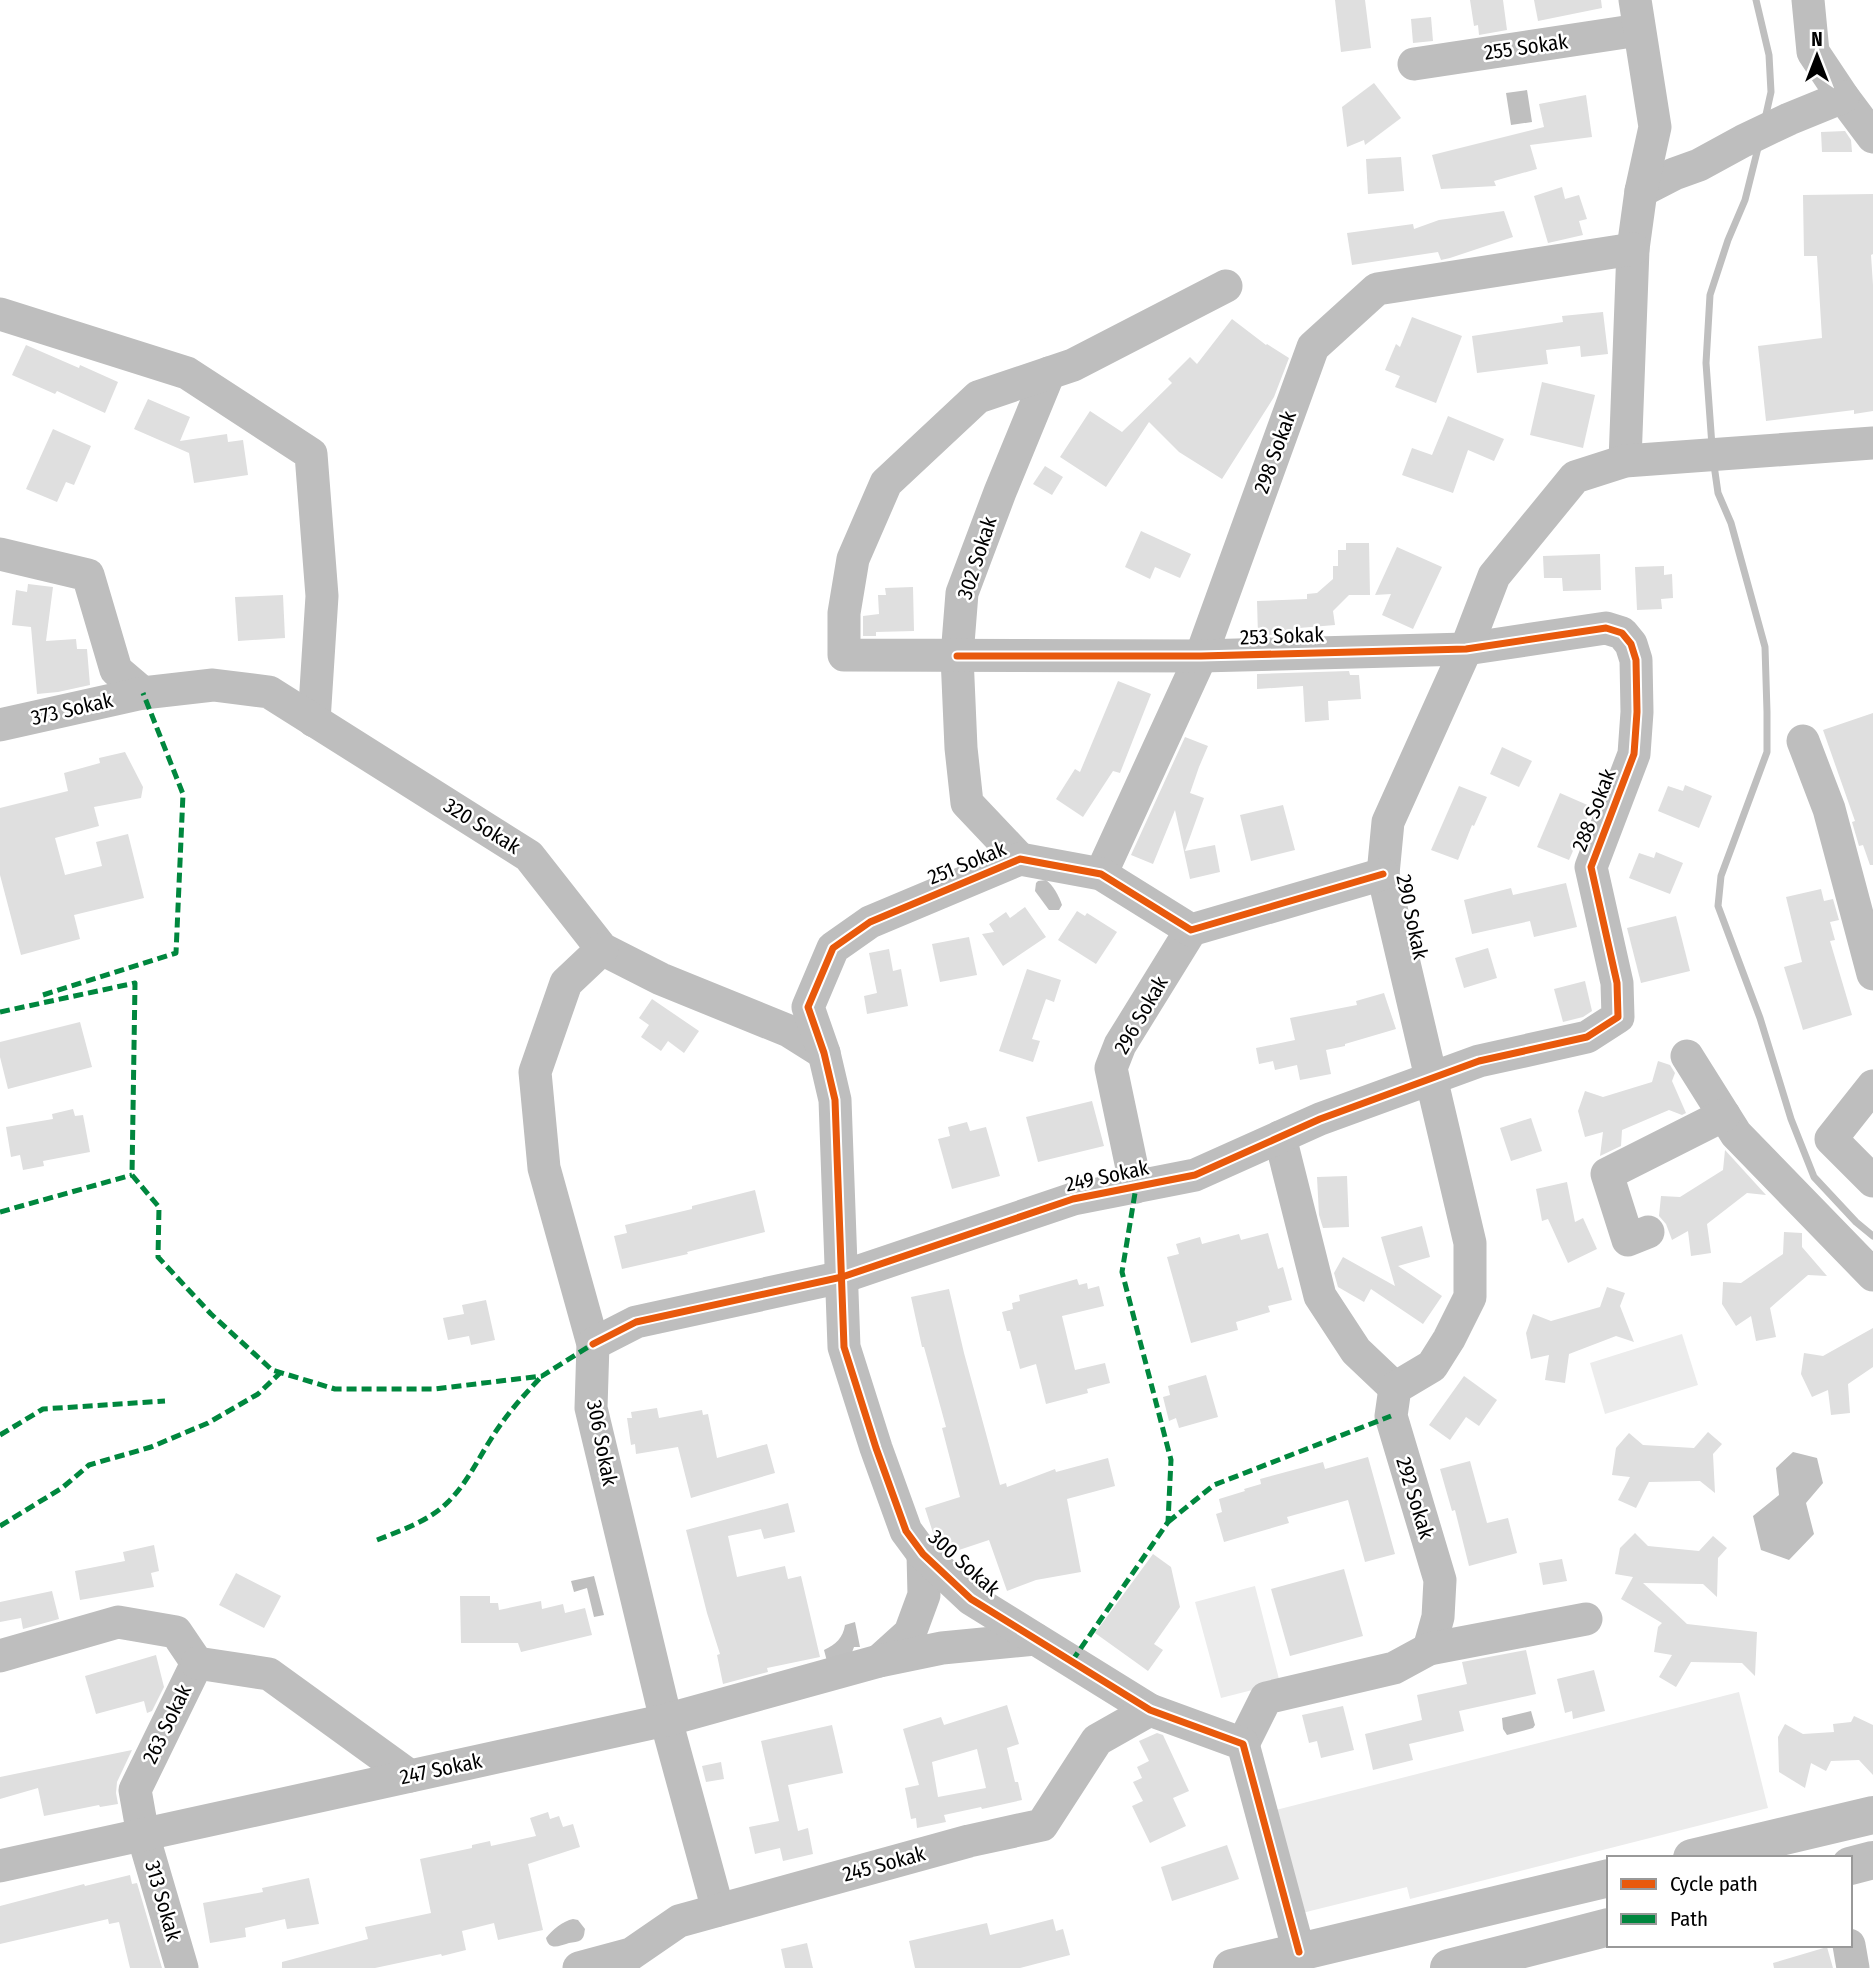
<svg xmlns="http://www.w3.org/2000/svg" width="1873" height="1968" viewBox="0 0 1873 1968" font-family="'Fira Sans Condensed',sans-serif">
<rect width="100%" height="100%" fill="#fff"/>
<g fill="#ececec">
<polygon points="1682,1334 1698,1385 1605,1414 1590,1363"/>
<polygon points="1255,1586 1280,1683 1221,1698 1195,1602"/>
<polygon points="1739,1692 1768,1808 1410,1899 1407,1887 1294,1915 1268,1812"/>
</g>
<g fill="#bfbfbf">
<polygon points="1527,90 1532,122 1511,125 1506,93"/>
<path d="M1046 880C1053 885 1059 896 1062 905L1059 910H1049L1035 891 1036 883 1038 881Z"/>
<polygon points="1793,1452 1817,1458 1823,1483 1806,1503 1814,1534 1789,1560 1761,1550 1753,1516 1779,1495 1776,1468"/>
<polygon points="594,1576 604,1615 594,1617 587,1588 574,1592 571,1581"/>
<path d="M855 1622 860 1647H854L851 1655 828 1665 824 1650C836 1644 843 1638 845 1625Z"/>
<polygon points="1531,1711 1535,1725 1533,1728 1507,1735 1503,1729 1502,1718"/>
<path d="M573 1919 578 1920 585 1929C584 1933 585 1936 581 1940 578 1942 573 1942 569 1943 559 1946 549 1951 546 1938 552 1930 563 1921 573 1919Z"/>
</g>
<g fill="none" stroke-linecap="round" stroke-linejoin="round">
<g stroke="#bfbfbf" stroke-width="7">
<polyline points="1756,0 1769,55 1771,92 1765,119"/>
<polyline points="1712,446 1706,363 1710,295 1728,240 1745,200 1759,144"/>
<polyline points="1714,465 1718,493 1731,523 1765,647 1767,712 1767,752 1721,876 1718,906 1760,1018 1791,1119 1814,1177 1856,1222 1873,1236"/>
</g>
</g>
<g fill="#dfdfdf" fill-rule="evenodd">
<polygon points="1335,0 1365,0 1371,48 1341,52"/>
<polygon points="1470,0 1503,0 1507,30 1479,35 1478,25 1474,26"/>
<polygon points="1534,0 1601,0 1602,8 1538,21"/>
<polygon points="1431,17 1433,41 1413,43 1411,19"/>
<polygon points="1374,83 1401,118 1365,145 1364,140 1347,147 1342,107"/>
<polygon points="1586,95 1592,137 1530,145 1537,169 1494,181 1496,186 1441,189 1432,155 1544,127 1539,104"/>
<polygon points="1845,131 1851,140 1852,152 1822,152 1821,132"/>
<polygon points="1401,157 1404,191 1368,194 1366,159"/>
<polygon points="1562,187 1565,199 1579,195 1587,219 1579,221 1583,235 1548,243 1534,196"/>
<polygon points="1873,194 1873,254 1871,255 1873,285 1873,411 1854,414 1854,410 1766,421 1758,346 1822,338 1817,256 1804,256 1803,195"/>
<polygon points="1504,211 1513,237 1450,258 1441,260 1438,252 1352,265 1347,233 1413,224 1414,229 1439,220"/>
<polygon points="1603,312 1608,354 1581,357 1580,346 1546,350 1548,364 1477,373 1472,336 1563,322 1562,316"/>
<polygon points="1412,317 1462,336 1436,403 1395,387 1400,376 1385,370 1396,344 1400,347"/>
<polygon points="1232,319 1266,345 1267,344 1289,358 1274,397 1222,479 1179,452 1149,422 1106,487 1060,457 1090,411 1122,432 1172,383 1168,379 1190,357 1197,364"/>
<polygon points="26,345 79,368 80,365 118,382 105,413 57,391 55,394 12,375"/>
<polygon points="1542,382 1595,395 1583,448 1530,435"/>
<polygon points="148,399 190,417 180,441 227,434 228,442 243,440 248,475 194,483 189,453 134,429"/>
<polygon points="1448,416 1504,439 1494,461 1468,450 1453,493 1402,475 1412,448 1432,455"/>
<polygon points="53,429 91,446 74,485 66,482 57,502 26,489"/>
<polygon points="1045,466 1063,477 1052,495 1033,484"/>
<polygon points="1141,531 1191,554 1180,578 1155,567 1150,579 1125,567"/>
<polygon points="1346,543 1369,543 1370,595 1349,595 1333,611 1335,625 1299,628 1300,634 1258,635 1257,601 1307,599 1307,594 1317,593 1333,579 1333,566 1338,566 1338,550 1346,550"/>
<polygon points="1397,547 1442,567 1413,629 1382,615 1391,594 1375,595"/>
<polygon points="1600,554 1601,590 1563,591 1562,578 1544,578 1543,556"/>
<polygon points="1664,566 1664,575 1672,574 1673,598 1661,599 1662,609 1637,610 1635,567"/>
<polygon points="28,584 53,587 46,641 76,639 77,649 87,649 90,685 58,692 37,694 31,627 12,625 16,590 27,592"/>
<polygon points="913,587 914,631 876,632 876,636 863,636 863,616 879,614 878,595 886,595 885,588"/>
<polygon points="283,595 285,638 238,641 235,597"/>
<polygon points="1349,671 1350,675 1359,675 1361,699 1328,701 1329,720 1305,722 1303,686 1257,689 1257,674"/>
<polygon points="1118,681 1151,694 1120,773 1113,771 1083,817 1056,799 1075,769 1080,772"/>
<polygon points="1873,713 1873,865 1870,865 1863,845 1859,846 1852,822 1855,821 1823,730"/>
<polygon points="1185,737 1208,746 1199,767 1190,793 1204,798 1185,851 1215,845 1220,872 1190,879 1175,810 1153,864 1131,855"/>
<polygon points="1502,747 1532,761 1519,787 1490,774"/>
<polygon points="125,752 143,787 141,798 94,807 99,826 55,838 65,875 102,866 96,842 128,834 144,898 74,915 80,939 21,955 0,875 0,808 68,791 64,773 100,763 99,758"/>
<polygon points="1685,785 1712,796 1699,828 1658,811 1668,786 1683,791"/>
<polygon points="1459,786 1487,797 1474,826 1472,825 1458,860 1431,850"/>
<polygon points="1560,793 1592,807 1569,860 1537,847"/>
<polygon points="1283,805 1295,850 1251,861 1240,815"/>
<polygon points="1656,852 1683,863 1670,894 1629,878 1639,853 1654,858"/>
<polygon points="1566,883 1577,927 1534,937 1530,921 1472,934 1464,900 1511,888 1513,895"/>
<polygon points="1821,889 1824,901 1833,899 1839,920 1830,922 1835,940 1830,941 1852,1015 1803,1030 1784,967 1802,962 1786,897"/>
<polygon points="1025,907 1046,937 1003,966 982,934 994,932 989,924 1006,912 1010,918"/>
<polygon points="1077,911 1085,916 1087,913 1117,932 1096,964 1058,940"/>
<polygon points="1676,916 1690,971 1641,983 1627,928"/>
<polygon points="969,937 977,975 940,982 932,944"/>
<polygon points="1488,948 1497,978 1464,988 1455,958"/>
<polygon points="889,949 893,971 901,969 908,1006 867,1014 864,996 877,993 869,953"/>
<polygon points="1027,969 1061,980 1054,1002 1046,999 1032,1039 1040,1041 1033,1062 999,1051"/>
<polygon points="1585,981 1592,1011 1583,1017 1563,1022 1554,989"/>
<polygon points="1384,993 1396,1029 1345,1044 1345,1046 1326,1050 1331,1074 1300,1080 1297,1065 1275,1070 1273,1061 1259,1064 1256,1048 1295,1040 1290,1018 1357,1005 1356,1001"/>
<polygon points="652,999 699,1031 684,1053 668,1041 661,1051 641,1037 649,1025 639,1018"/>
<polygon points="80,1022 92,1067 8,1089 0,1057 0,1042"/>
<polygon points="1658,1061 1670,1065 1675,1073 1672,1081 1686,1113 1682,1115 1669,1110 1622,1130 1621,1146 1600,1156 1603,1132 1585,1137 1578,1111 1585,1091 1603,1097 1652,1082"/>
<polygon points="1092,1101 1104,1146 1038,1162 1026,1117"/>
<polygon points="73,1109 75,1116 83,1115 90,1152 43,1161 44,1166 23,1170 20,1155 11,1157 6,1127 53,1119 52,1114"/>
<polygon points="1531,1118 1542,1151 1511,1161 1500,1128"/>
<polygon points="967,1122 970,1131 986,1127 1000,1176 952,1189 938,1139 950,1136 948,1127"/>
<polygon points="1725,1150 1766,1195 1747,1193 1707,1224 1711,1253 1691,1256 1688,1231 1672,1240 1666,1224 1659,1216 1661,1196 1680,1197 1723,1170"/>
<polygon points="1347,1176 1349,1227 1323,1228 1319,1215 1317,1177"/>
<polygon points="1567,1182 1575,1222 1583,1218 1597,1249 1568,1263 1548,1219 1542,1221 1536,1189"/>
<polygon points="755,1190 765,1232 687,1252 688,1254 622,1269 614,1236 627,1233 625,1225 692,1209 692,1206"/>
<polygon points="1422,1226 1430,1257 1398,1266 1442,1296 1423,1324 1371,1289 1364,1302 1338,1287 1334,1273 1343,1257 1395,1286 1381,1237"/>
<polygon points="1784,1232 1802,1233 1802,1247 1827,1276 1808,1275 1770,1308 1776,1337 1756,1341 1751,1316 1736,1326 1722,1304 1723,1282 1741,1283 1783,1254"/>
<polygon points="1268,1233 1278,1269 1283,1267 1292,1300 1268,1306 1270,1312 1236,1322 1238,1330 1191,1343 1167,1257 1179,1254 1176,1244 1200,1237 1202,1244 1239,1234 1241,1240"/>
<polygon points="1077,1279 1079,1285 1087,1283 1088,1289 1099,1286 1104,1306 1062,1316 1075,1370 1105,1363 1110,1383 1087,1389 1088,1393 1046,1404 1036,1364 1020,1369 1010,1331 1007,1331 1002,1312 1013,1309 1012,1303 1020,1301 1019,1295"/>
<polygon points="1607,1287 1625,1293 1620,1306 1634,1342 1616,1336 1569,1354 1565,1383 1545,1380 1549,1355 1531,1359 1526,1333 1533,1314 1551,1321 1600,1307"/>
<polygon points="949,1289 964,1353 1000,1485 1006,1483 1007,1487 1055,1469 1056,1472 1108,1458 1115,1486 1067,1499 1081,1572 1036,1580 1007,1591 989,1540 950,1553 934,1536 925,1508 960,1497 942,1428 946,1427 924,1347 922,1347 911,1297"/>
<polygon points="486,1300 495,1340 471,1345 469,1336 448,1340 443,1318 464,1314 462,1305"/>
<polygon points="1873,1328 1873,1367 1848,1384 1850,1413 1831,1415 1828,1390 1812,1397 1801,1374 1804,1353 1823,1356"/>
<polygon points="1206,1375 1218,1417 1179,1428 1176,1418 1169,1421 1163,1397 1170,1395 1168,1386"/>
<polygon points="1464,1376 1497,1400 1479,1426 1466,1417 1450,1440 1429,1425"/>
<polygon points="657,1408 659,1418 702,1410 703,1415 708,1414 717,1458 767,1444 775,1473 691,1498 678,1447 636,1454 635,1444 631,1445 627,1418 632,1418 631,1412"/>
<polygon points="1708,1432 1722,1444 1713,1454 1715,1493 1700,1481 1649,1482 1636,1508 1618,1500 1630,1477 1612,1475 1616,1448 1629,1433 1643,1445 1694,1448"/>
<polygon points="1368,1457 1395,1554 1365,1562 1348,1500 1287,1517 1289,1523 1224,1542 1216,1514 1222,1512 1219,1499 1245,1491 1244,1489 1261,1484 1260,1479 1323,1462 1325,1469"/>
<polygon points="1470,1461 1487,1523 1508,1518 1517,1553 1469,1566 1455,1510 1452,1511 1440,1469"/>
<polygon points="788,1503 795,1532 764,1539 761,1529 728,1536 737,1577 785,1566 788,1579 801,1576 820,1657 767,1668 768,1672 723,1684 717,1655 720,1654 707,1613 686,1530"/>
<polygon points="1635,1533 1648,1546 1699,1551 1713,1536 1727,1548 1718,1558 1717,1597 1703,1584 1643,1583 1687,1624 1757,1632 1755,1676 1742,1663 1691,1662 1676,1687 1659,1677 1672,1655 1654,1652 1658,1627 1662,1623 1621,1599 1633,1577 1615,1574 1620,1548"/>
<polygon points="154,1545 159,1571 151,1573 154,1587 80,1600 75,1571 125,1561 123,1552"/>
<polygon points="1153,1554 1171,1567 1180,1607 1154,1644 1163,1650 1148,1671 1095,1633"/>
<polygon points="1562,1559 1567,1581 1543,1585 1539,1563"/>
<polygon points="1344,1569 1363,1636 1290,1656 1271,1589"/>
<polygon points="236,1573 281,1596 264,1628 219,1605"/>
<polygon points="52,1591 59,1619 23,1629 21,1618 0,1622 0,1602"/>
<polygon points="460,1596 490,1596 490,1603 498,1603 499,1610 541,1601 542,1609 563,1604 565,1613 585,1608 592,1635 521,1652 518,1643 461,1643"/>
<polygon points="1526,1650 1536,1694 1459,1711 1464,1731 1409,1744 1413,1760 1373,1770 1365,1734 1422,1720 1417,1695 1467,1684 1462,1662"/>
<polygon points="156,1655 164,1687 152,1711 147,1713 144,1701 96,1714 85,1676"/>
<polygon points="1594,1670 1605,1711 1573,1719 1572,1711 1565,1713 1557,1679"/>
<path d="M1007 1705 1019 1744 1007 1748 1015 1782H1018L1022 1800 982 1809 981 1807 944 1815 946 1822 917 1828 916 1818 911 1819 905 1788 919 1785 903 1729 941 1717 944 1725ZM977 1749 986 1788 938 1797 932 1762Z"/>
<polygon points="1343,1706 1354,1750 1321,1758 1317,1741 1309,1743 1302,1715"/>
<polygon points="1854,1716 1873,1725 1873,1775 1859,1760 1831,1761 1826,1771 1811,1763 1805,1788 1779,1772 1778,1737 1785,1724 1803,1734 1834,1732 1833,1724 1851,1722"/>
<polygon points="832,1725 843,1773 788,1785 798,1831 808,1828 813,1854 783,1861 780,1848 755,1854 749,1827 779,1821 761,1741"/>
<polygon points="1157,1733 1163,1735 1189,1791 1173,1798 1186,1826 1150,1843 1132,1806 1143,1801 1133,1782 1142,1778 1137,1767 1149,1761 1139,1741"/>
<polygon points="132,1750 117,1782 116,1793 118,1804 100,1807 99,1805 44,1816 38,1788 0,1799 0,1777"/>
<polygon points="721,1762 724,1779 706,1782 702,1766"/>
<polygon points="548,1812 550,1819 559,1816 563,1827 573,1824 580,1847 528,1864 543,1930 498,1940 494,1923 462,1931 466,1950 442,1956 441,1954 375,1968 282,1968 282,1962 368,1939 365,1927 431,1913 420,1859 472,1848 472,1845 490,1841 491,1846 536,1836 530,1818"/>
<polygon points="1227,1845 1239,1879 1172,1901 1161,1867"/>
<polygon points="130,1875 132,1884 137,1883 162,1968 130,1968 119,1922 109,1924 108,1919 0,1944 0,1906 84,1884 85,1886"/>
<polygon points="309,1878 319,1924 287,1929 285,1919 245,1928 246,1937 210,1943 203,1903 263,1892 262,1888"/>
<polygon points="1053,1919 1056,1931 1063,1929 1070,1955 1020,1968 915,1968 909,1941 987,1923 990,1935"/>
<polygon points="807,1943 813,1968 785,1968 781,1949"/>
<polygon points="1827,1947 1833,1968 1774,1968 1773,1963"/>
</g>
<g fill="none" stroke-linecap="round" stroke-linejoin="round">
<g stroke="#bebebe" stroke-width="33">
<polyline points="1808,0 1813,52 1843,97 1873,137"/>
<polyline points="1414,64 1639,30"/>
<polyline points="1641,191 1674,174 1699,165 1743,141 1789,119 1843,97"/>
<polyline points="0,314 187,373 311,454 322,596 314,721"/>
<polyline points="1625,461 1633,249 1641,191 1655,127 1635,0"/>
<polyline points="0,554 88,575 116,670 143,693"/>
<polyline points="0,725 143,693 213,685 269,692 529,856 602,949 661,979 789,1031 824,1053"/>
<polyline points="1803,741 1829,809 1873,974"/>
<polyline points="1020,859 967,803 961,748 957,656 962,593 1000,492 1049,373"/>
<polyline points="1101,874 1201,656 1313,347 1377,289 1633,249"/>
<polyline points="602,949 566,983 535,1072 544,1168 593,1344 591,1408 666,1720 718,1910"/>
<polyline points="1687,1056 1736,1134 1873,1275"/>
<polyline points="1873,1086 1831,1139 1873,1181"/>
<polyline points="1280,1137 1320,1296 1356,1351 1395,1388"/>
<polyline points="1136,1187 1111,1068 1120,1045 1191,930"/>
<polyline points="1648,1232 1628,1240 1607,1174 1724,1115"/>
<polyline points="593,1344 636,1322 842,1277 1073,1199 1195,1175 1320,1119 1479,1061 1587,1037 1618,1017 1617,983 1591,867 1634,754 1637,712 1636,660 1631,644 1622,633 1606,628 1466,649 1201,656 844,655 844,613 853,559 886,483 978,397 1073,365 1226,286"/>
<polyline points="1429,1649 1438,1617 1440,1580 1391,1416 1395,1388 1432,1366 1449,1339 1470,1297 1470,1243 1383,874 1388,822 1466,649 1494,576 1575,477 1625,461 1873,443"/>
<polyline points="0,1656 118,1622 176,1632 197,1663 135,1790 143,1835 182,1968"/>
<polyline points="879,1661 910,1633 924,1595 923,1554"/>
<polyline points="197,1663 269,1674 410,1776"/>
<polyline points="1243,1744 1266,1698 1394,1668 1429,1649 1586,1619"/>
<polyline points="0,1866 666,1720 879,1661 942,1648 1035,1639"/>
<polyline points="1849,1945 1853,1968"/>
<polyline points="1299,1952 1243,1744 1150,1710 971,1599 923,1554 906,1531 876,1448 844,1347 835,1100 824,1053 808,1007 833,948 870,922 1020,859 1101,874 1191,930 1383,874"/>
<polyline points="579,1968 631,1954 679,1921 969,1841 1042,1825 1097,1740 1150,1710"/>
</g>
<g stroke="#bebebe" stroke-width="38">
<polyline points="1692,1858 1873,1815"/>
<polyline points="1850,1866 1873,1860"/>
<polyline points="1232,1968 1609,1878"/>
<polyline points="1449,1968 1609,1927"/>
</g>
<g stroke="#00873e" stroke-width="5" stroke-dasharray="10 5" stroke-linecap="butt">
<polyline points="43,995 176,953 183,794 143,693"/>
<polyline points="0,1012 135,983 132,1175 159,1207 158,1257 211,1314 272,1370 335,1389 434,1389 542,1376 593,1344"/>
<polyline points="0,1212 132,1175"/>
<polyline points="0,1435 43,1409 165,1401"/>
<polyline points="1168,1522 1214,1485 1391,1416"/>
<polyline points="0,1526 62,1488 89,1465 151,1447 208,1423 258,1394 280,1373"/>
<path d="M377 1540C402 1530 429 1521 448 1502 467 1483 477 1461 491 1439 505 1416 523 1396 542 1376"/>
<polyline points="1072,1661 1168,1522 1171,1460 1122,1272 1136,1187"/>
</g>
<g stroke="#fff" stroke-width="11">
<g id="cycleway">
<polyline points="593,1344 636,1322 842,1277 1073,1199 1195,1175 1320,1119 1479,1061 1587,1037 1618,1017 1617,983 1591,867 1634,754 1637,712 1636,660 1631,644 1622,633 1606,628 1466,649 1201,656 957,656"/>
<polyline points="1299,1952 1243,1744 1150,1710 971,1599 923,1554 906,1531 876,1448 844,1347 835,1100 824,1053 808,1007 833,948 870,922 1020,859 1101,874 1191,930 1383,874"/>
</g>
</g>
<use href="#cycleway" stroke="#e8590c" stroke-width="7"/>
</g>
<g text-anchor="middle" stroke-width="5" stroke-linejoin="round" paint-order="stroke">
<g font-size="21" fill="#000" stroke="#fff">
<text transform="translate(1526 47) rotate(-8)" y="7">255 Sokak</text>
<text transform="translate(1275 452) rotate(-70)" y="7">298 Sokak</text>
<text transform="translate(977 558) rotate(-72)" y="7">302 Sokak</text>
<text transform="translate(1282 636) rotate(-2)" y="7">253 Sokak</text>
<text transform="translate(72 709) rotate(-13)" y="7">373 Sokak</text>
<text transform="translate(1594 810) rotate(-69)" y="7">288 Sokak</text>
<text transform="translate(482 826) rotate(32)" y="7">320 Sokak</text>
<text transform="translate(967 863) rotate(-22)" y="7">251 Sokak</text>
<text transform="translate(1412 917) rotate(78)" y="7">290 Sokak</text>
<text transform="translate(1141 1015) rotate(-60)" y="7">296 Sokak</text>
<text transform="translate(1107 1176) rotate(-12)" y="7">249 Sokak</text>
<text transform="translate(602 1443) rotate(79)" y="7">306 Sokak</text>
<text transform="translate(1415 1498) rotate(73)" y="7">292 Sokak</text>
<text transform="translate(964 1563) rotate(42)" y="7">300 Sokak</text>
<text transform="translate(167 1724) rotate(-64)" y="7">263 Sokak</text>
<text transform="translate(441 1769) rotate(-12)" y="7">247 Sokak</text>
<text transform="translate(884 1864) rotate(-15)" y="7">245 Sokak</text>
<text transform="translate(163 1901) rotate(74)" y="7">313 Sokak</text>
</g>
</g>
<rect x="1607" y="1856" width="245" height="91" fill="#ffffff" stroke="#999999" stroke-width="2"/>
<rect x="1621" y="1879" width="35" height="10" fill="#e8590c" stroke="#999999" stroke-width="2"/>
<text x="1670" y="1891" font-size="21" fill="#000000">Cycle path</text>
<rect x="1621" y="1914" width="35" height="10" fill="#00873e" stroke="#999999" stroke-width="2"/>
<text x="1670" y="1926" font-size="21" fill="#000000">Path</text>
<g transform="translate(1817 56)" stroke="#ffffff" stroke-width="5" paint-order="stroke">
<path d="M0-5L12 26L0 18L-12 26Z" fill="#000000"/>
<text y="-10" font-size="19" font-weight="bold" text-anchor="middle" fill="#000000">N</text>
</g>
</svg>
